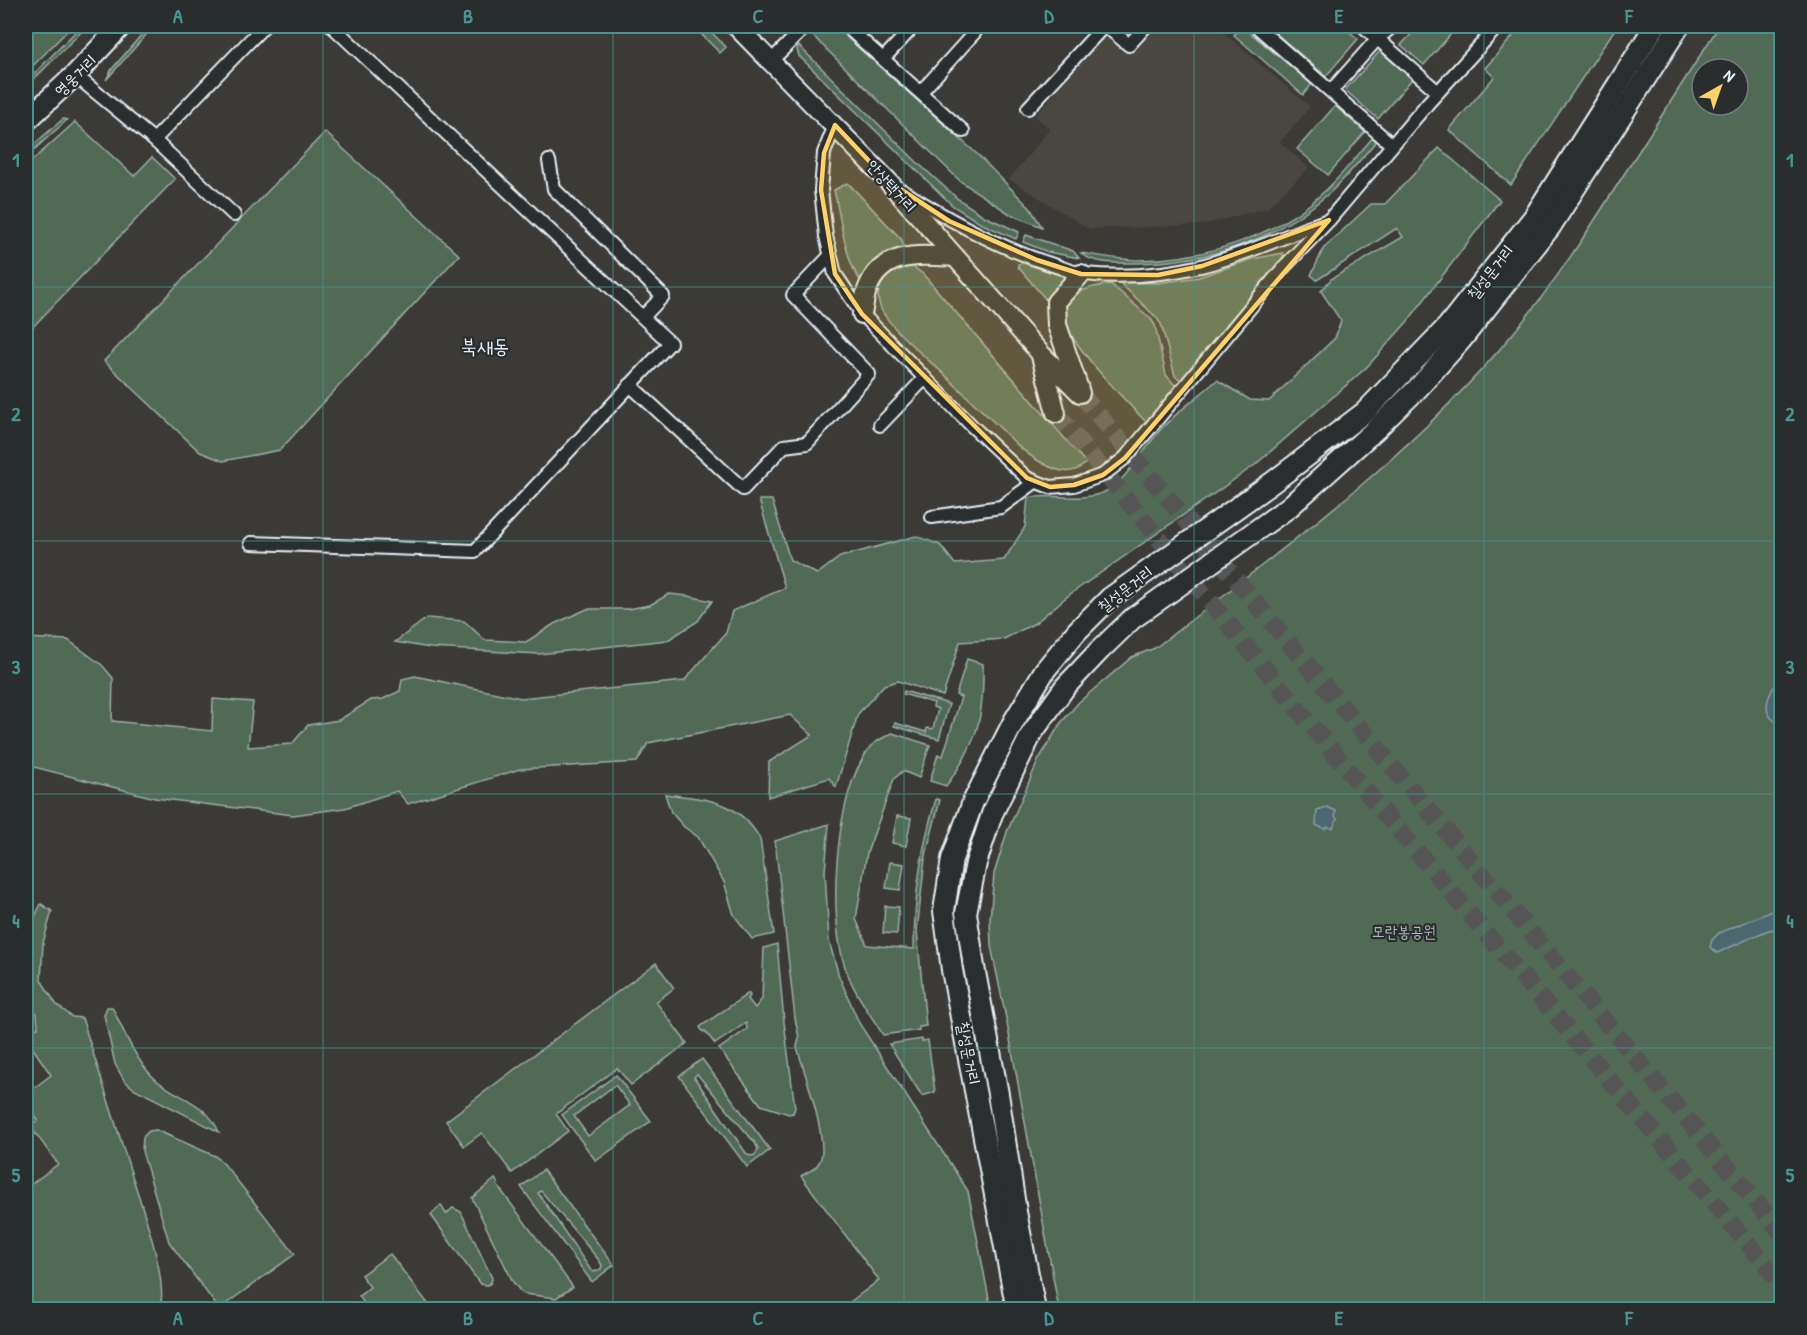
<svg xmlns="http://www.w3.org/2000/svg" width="1807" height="1335" viewBox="0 0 1807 1335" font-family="'Patrick Hand','Poor Story',sans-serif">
<rect width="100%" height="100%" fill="#3b3a37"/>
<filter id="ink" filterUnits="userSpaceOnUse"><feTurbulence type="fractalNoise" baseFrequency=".0167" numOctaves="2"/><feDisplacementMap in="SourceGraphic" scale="12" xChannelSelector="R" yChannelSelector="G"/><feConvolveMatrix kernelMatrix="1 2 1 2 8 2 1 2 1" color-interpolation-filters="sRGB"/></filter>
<g filter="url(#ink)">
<polygon fill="#4a4641" points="1112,26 1115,26 1129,37 1140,26 1216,26 1310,107 1280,142 1309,168 1267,208 1203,225 1089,229 1009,179 1050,129 1035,116"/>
<g fill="#516a57" stroke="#9caea8" stroke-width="1.5" fill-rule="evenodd">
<polygon points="26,26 72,26 26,73"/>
<polygon points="81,26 87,26 26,87 26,82"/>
<polygon points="149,26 154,26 106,80 112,69"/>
<polygon points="693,26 705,26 726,47 720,53"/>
<polygon points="820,26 834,26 977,154 1030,208 1042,227 1010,214 960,181 811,34"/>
<polygon points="1242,26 1312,84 1303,95 1234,35"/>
<polygon points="1267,26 1343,26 1358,39 1326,76"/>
<polygon points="1419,26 1458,26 1424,65 1401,45"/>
<polygon points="1522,26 1617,26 1511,185 1449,130 1494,77 1485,68"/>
<path d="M1719 26H1781V1309L1059 1310 1007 1023 991 946 990 919 994 874 1007 832 1039 759 1060 724 1079 702 1132 657 1155 648C1281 550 1413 456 1515 331 1554 284 1588 231 1621 179 1654 128 1686 77 1719 26ZM1702 69H1738V105H1702Z"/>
<polygon points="798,45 919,164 958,199 984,216 1019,232 1016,239 980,223 953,206 799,56 797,50"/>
<polygon points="1380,51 1412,79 1378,119 1345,90"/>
<polygon points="1335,106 1365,132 1328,175 1297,149"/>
<polygon points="63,119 67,120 26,157 26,151"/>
<polygon points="75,122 134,176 152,157 175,179 26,334 26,166"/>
<polygon points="325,132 459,255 280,450 223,461 200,452 104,361"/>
<path d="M1375 135 1379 138C1362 157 1346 179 1327 195 1274 241 1206 262 1137 263 1120 263 1093 265 1081 253 1100 256 1120 260 1140 260 1205 259 1279 236 1326 190 1344 173 1359 153 1375 135Z"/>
<path d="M1439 148 1500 200 1408 321 1367 367 1255 465 1069 595 1035 623 1004 639 960 642 943 696 898 681 884 685 858 714 836 787 829 778 768 797 769 762 812 735 790 715 648 743 637 762 520 769 408 804 397 791 345 808 293 815 155 798 26 765V638L68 640 102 665 113 678 112 721 212 731 213 699 253 702 248 747 292 744 308 725 339 720 371 700 383 699 400 691 402 679 415 676 521 698 684 681 726 633 732 611 785 588 759 500H772L790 560 817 574 840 557 916 536 940 545 955 564 1004 560 1025 527 1028 498C1052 493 1078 502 1102 493 1123 486 1146 446 1161 429 1178 411 1199 396 1217 380L1250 400 1269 401 1335 338 1341 321 1321 291 1331 279 1403 237 1397 228 1317 280 1311 275 1324 248 1371 204H1385Z"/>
<path d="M848 183 902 240 904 247C896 251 887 252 880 257 870 263 869 275 860 280 845 261 840 214 834 190Z"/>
<polygon points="1026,235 1073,251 1079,258 1048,252 1023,242"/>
<polygon points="1283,253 1283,259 1181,380 1175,376 1161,324 1156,317 1119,282 1158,283 1199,277 1252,259"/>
<path d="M908 263 923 274 1086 463C1073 476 1059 472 1044 464 1026 455 1012 440 998 426 980 409 962 392 945 375 928 360 890 328 881 309 880 306 878 298 878 295 880 278 894 269 908 263Z"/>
<polygon points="1023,263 1067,276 1050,296 1048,302 1018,267 1018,264"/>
<path d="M1111 284 1151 319 1155 325 1166 375 1179 390 1148 424C1129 404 1061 337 1063 312 1064 292 1095 286 1111 284Z"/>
<polygon points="669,594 688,596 712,601 698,621 668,640 539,654 430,648 395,642 427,618 464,621 485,640 526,642 554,624 587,609 628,609 650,605"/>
<path d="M967 659 983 664C984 717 978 743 946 786L930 781 938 754 943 756 961 697 956 695Z"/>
<polygon points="904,691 949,704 939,739 894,726 895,723 926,732 927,728 933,729 938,709 933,707 934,703 903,694"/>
<path d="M892 733 930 745 919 778 903 771 894 779 867 853 856 919 867 945 914 949C914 897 921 848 936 799L940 800 925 859 917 931 926 1026 919 1027V1030L883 1035C870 1014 853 991 845 967 828 916 835 806 862 760 865 755 868 748 872 745 878 740 885 737 892 733Z"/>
<path d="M665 794C706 799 738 799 760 839L774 934 752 939 734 915 724 882 698 837 684 827 671 812Z"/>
<polygon points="897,816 911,818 906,846 892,843"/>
<path d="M829 824 825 871 829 941 839 976 859 1023 968 1191 991 1309H850L846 1305 879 1280 801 1176C808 1172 819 1167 821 1158 827 1137 804 1071 797 1047L799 1038 795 1018 775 841Z"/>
<polygon points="890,862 904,864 900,890 886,888"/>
<path d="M41 904 52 911 43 943 41 980 56 1004 72 1017 82 1018C97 1066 113 1115 128 1163 138 1196 169 1277 160 1309H26V1188L58 1164 30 1126 38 1120 26 1105V1094L51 1075 26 1038V1029L38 1028 37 1014 26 998V935Z"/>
<polygon points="885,906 899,907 897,934 883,933"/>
<polygon points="777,944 784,1022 795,1108 793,1113 789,1114 761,1105 719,1049 747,1029 746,1023 715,1044 705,1031 703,1032 700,1027 749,993 750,996 748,999 755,1008 762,999 764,948"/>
<polygon points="656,963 674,988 656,1002 687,1043 631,1085 617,1068 556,1114 568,1131 512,1173 482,1133 464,1146 446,1121"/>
<path d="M107 1007H112C124 1031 134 1057 152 1076 173 1098 205 1099 219 1132L133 1088 124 1080 115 1064 104 1015Z"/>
<polygon points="922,1039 922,1041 928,1040 935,1092 922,1096 889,1044"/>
<path d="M702 1059 770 1150 747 1167 679 1076ZM697 1074 755 1143 758 1149 755 1155 750 1156 746 1153 694 1077Z"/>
<path d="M616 1075 651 1121 596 1161 562 1115ZM615 1085 630 1105 588 1136 574 1116Z"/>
<polygon points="156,1130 215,1156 224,1164 295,1254 219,1309 169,1242 142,1151 143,1137 149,1131"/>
<path d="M543 1170 614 1265 592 1282 521 1187ZM541 1191 598 1259 602 1265 601 1269 594 1272 590 1269 538 1193Z"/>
<polygon points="495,1179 498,1183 497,1185 573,1287 556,1298 524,1294 520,1291 513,1282 472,1198"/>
<polygon points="441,1205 446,1214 453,1208 461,1212 492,1278 491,1283 487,1285 480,1284 431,1215"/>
<polygon points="390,1254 432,1309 368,1309 359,1296 370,1287 361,1275"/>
</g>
<g fill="#4b676f" stroke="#8a9ea6" stroke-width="1.5">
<path d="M1781 678V724C1757 715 1769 691 1781 678Z"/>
<polygon points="1327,807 1336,811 1335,816 1337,819 1333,828 1327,827 1325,829 1316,825 1317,810"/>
<polygon points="1777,909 1781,909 1781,932 1779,932 1777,928 1766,931 1717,953 1710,947 1712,940 1719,933"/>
</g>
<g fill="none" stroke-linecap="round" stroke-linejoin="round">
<g stroke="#555554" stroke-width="18" stroke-dasharray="18 9" stroke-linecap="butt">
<polyline points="1080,393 1782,1233"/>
<polyline points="1056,413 1337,757 1782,1284"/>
</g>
<g stroke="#e8f1f8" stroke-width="16">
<g id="minor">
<polyline points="846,26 963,131"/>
<polyline points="1106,26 1129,45 1146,26"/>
<polyline points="1256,26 1392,145"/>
<polyline points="1363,26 1438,92"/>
<polyline points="883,59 914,26"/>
<polyline points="771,61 806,26"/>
<polyline points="75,75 154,140 234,215"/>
<polyline points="1331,91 1378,38 1393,26"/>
<polyline points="921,92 975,32 975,26"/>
<polyline points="1028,108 1104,26"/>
<polyline points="835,125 824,153 821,190 826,236 835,274 862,314 973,427 1027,478 1050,487 1074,485 1103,475 1125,458 1284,267 1329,220 1428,103 1498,26"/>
<polyline points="154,140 264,26"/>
<polyline points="549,161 554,189 663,296 643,317"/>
<path d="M903 191C950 221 999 248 1053 265 1063 268 1073 273 1084 274 1122 278 1163 275 1201 266 1243 255 1284 237 1325 221"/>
<polyline points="630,385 743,489 784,446 807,443 869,374 793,295 830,256"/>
<polyline points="880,425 925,378"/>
<polyline points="932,517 1001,507 1035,482"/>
<polyline points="251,543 475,551 670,343 332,26"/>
</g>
</g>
<g stroke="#e8f1f8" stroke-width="22">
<g id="secondary">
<polyline points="736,26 888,181 1041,354 1080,393"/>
<path d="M862 314C864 306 864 298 867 290 881 250 921 255 955 257"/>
<polyline points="1041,356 1056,413"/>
<polyline points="1079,389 1057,325 1056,302 1081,274"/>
</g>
</g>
<g stroke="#e8f1f8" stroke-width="24">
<g id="primary">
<polyline points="26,121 75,75 121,26"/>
<polyline points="1017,1310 952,970 944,911 952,859 973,802 1014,721 1045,670 1077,631 1110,598 1273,482 1365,412 1448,326 1534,217 1655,26"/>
<polyline points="1035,1310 1016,1212 998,1094 974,967 966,913 976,863 992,814 1032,733 1065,687 1100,650 1132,619 1289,507 1376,429 1418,388 1461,340 1550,227 1679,26"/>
</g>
</g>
<use href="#minor" stroke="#2a2d2e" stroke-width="12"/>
<use href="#secondary" stroke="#2a2d2e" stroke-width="18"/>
<use href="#primary" stroke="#2a2d2e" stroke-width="20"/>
</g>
</g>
<path fill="#ffd166" fill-opacity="0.2" stroke="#ffd166" stroke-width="4.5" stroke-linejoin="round" d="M835 125 888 181 949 221 1037 260 1081 274 1158 275 1202 266 1329 220 1125 458 1103 475 1074 485 1050 487 1027 478 862 314 835 274 821 190 824 153Z"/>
<path fill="none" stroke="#459590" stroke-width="1.5" stroke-opacity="0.55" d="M323 26V1310M613 26V1310M904 26V1310M1194 26V1310M1484 26V1310M26 287H1782M26 541H1782M26 794H1782M26 1048H1782"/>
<g text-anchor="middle" stroke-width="4.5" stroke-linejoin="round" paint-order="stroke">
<g font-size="16" fill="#e8f1f8" stroke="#2a2d2e">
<text transform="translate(75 75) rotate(-44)" y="6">영웅거리</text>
<text transform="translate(892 186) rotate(48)" y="6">안상택거리</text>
<text transform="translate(1490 272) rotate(-52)" y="6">칠성문거리</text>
<text transform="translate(1125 589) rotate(-38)" y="6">칠성문거리</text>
<text transform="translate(969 1053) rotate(79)" y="6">칠성문거리</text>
</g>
<g font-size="16" fill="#acbbb8" stroke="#2a2d2e">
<text x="1404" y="937">모란봉공원</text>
</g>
<g font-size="20" fill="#e8f1f8" stroke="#2a2d2e">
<text x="485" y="353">북새동</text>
</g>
</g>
<rect width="1807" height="1335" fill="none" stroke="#2a2d2e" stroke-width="66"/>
<g transform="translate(1720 87) rotate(40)"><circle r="28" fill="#2a2d2e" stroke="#767b7f" stroke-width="1.5"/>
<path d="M0-4.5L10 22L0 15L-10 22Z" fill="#ffd166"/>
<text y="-9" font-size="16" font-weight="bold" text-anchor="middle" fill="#e8f1f8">N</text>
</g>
<rect x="33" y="33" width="1741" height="1269" fill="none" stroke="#459590" stroke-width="2"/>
<g font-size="20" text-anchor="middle" font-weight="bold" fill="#459590">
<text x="178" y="23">A</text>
<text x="468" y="23">B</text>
<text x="758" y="23">C</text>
<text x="1049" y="23">D</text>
<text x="1339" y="23">E</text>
<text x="1629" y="23">F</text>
<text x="16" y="167">1</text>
<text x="1790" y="167">1</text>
<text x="16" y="421">2</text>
<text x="1790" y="421">2</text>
<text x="16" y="674">3</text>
<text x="1790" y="674">3</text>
<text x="16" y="928">4</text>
<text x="1790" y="928">4</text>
<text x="16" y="1182">5</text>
<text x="1790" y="1182">5</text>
<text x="178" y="1325">A</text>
<text x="468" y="1325">B</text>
<text x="758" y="1325">C</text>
<text x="1049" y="1325">D</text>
<text x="1339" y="1325">E</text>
<text x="1629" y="1325">F</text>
</g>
</svg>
